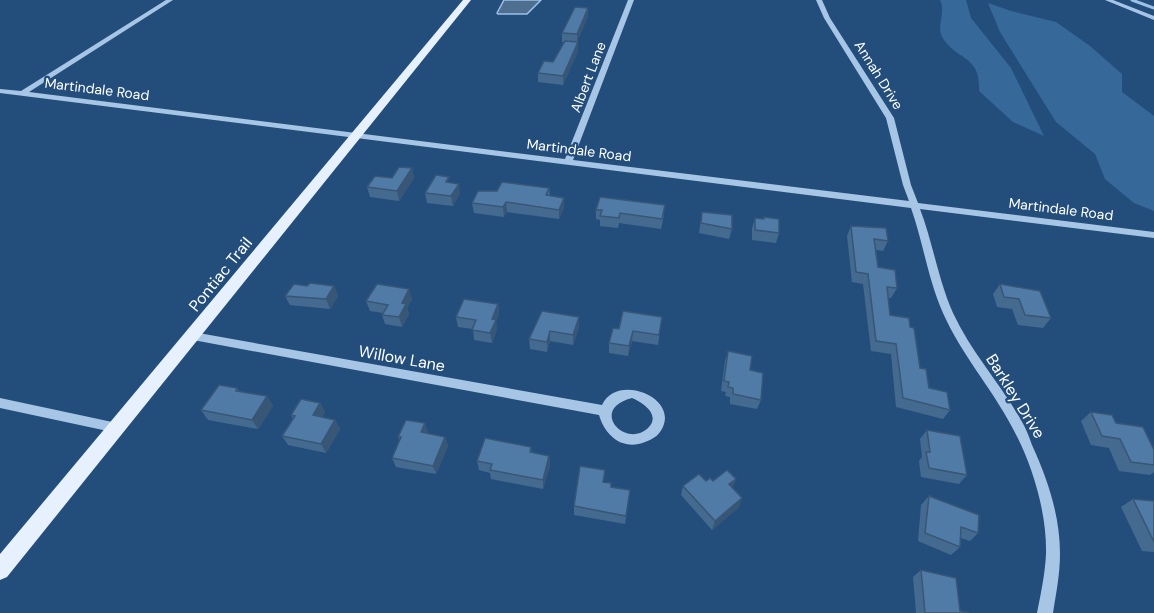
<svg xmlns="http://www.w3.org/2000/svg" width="1154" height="613" viewBox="0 0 1154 613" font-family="'DM Sans',sans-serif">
<rect width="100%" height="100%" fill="#234e7c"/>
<g fill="#36689a">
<path d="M940 0H966L971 18 1011 68 1044 136 1013 122 979 91C981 56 959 61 944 40 934 27 947 15 940 0Z"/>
<polygon points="988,3 1011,11 1056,22 1090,46 1122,74 1122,92 1154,116 1154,211 1134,203 1105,179 1095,154 1056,122 1000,32"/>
</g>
<polygon fill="#4f6f90" stroke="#9bc1e7" stroke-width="1.5" points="504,0 541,0 527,14 498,14 497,13"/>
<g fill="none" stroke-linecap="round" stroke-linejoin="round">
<polyline stroke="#9bc1e7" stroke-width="3" points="1132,0 1154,8"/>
<g fill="#a7c6e6" fill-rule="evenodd">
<path d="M166 0H173L29 92 565 159 628 0H634L573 160 909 201 903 185 886 118 824 18 816 0H822L830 18 894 118 911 185 918 203 1154 232V238L920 209C933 243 938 279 953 313 971 352 1000 383 1021 420 1026 428 1029 437 1032 445 1048 480 1060 516 1060 554 1060 574 1056 594 1053 613H1037C1041 593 1045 574 1046 554 1047 512 1032 463 1012 427 991 387 961 354 943 313 928 279 923 242 911 208L0 93V89L21 91Z"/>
<polygon points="1105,0 1113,0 1154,16 1154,20"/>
<path d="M193 332 602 405C616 374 673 395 664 424 661 434 654 439 645 442 623 451 605 436 599 415L193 340 189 339 188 336 189 333ZM632 398C644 403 662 416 647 429 624 448 589 409 632 398Z"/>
<polygon points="0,398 117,423 121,424 123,428 121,432 117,433 0,408"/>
</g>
<polygon fill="#e7f1fd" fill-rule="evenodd" points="463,0 471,0 7,577 0,580 0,554"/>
</g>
<g fill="#456a90">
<polygon points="588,8 588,16 577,42 578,51 563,85 538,82 538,73 553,62 564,42 562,42 562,33"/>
<polygon points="412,168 414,178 399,201 370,197 367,187 392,178"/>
<polygon points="450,182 460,193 453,206 427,203 425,193"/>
<polygon points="549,188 550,196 564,198 564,208 559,219 507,212 504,217 474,213 472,203 497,191"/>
<polygon points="596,210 664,215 661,229 619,223 618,228 600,226 600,220 596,219"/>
<polygon points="702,212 732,229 729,239 699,233"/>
<polygon points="764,217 779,233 776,243 752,240 752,228 755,218 763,219"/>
<polygon points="851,226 888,241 883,251 876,250 878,267 897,288 891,298 888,298 890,315 910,327 920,368 929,388 950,410 943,419 896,407 891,354 871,351 863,284 852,282 847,236"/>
<polygon points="1000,284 1051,318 1043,328 1018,325 1012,309 997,307 993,294"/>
<polygon points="334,286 338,296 330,309 290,305 285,296"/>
<polygon points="412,299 407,308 409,314 402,327 385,324 382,315 383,313 370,311 366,301"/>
<polygon points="498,304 499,314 496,322 497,329 492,343 474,340 473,329 458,327 456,317"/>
<polygon points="579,317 579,327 573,345 550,341 547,352 530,349 529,339"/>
<polygon points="662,317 658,345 632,341 628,356 609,353 609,343 619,329"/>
<polygon points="728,351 750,370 761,400 757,409 730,404 730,397 725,396 726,392 721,391 725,361"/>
<polygon points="237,388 240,392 267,396 273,406 258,429 208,420 201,410"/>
<polygon points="320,403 325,412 322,417 335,420 340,429 326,453 288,445 282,436 293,419 291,415"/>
<polygon points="1091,412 1116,423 1154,450 1154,472 1150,475 1119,471 1109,448 1091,445 1081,421"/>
<polygon points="927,430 967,475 959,484 921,477 919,461 922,457 920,439"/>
<polygon points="428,432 427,434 445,437 448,446 436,474 396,467 392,458 400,441 398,437"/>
<polygon points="531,447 532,453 549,456 550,465 543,489 491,479 490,473 479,470 477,461"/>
<polygon points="736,479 732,488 739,507 712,530 681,495 683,486 706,481"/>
<polygon points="604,482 611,487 630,490 625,524 574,515 574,506"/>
<polygon points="929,496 978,533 970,541 961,538 960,547 951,555 918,541 921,505"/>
<polygon points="1133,499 1154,501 1154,552 1142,551 1121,507"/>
<polygon points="921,570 960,611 969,613 916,613 913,577"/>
</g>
<g fill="#385675">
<polygon points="588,8 588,16 577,43 577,34"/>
<polygon points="578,42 578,51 563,85 563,76"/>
<polygon points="412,168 414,178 399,201 397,191"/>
<polygon points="459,184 460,193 453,206 451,196"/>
<polygon points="564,198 564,208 559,219 559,210"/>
<polygon points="506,202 507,212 504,217 503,207"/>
<polygon points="334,286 338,296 330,309 326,299"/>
<polygon points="409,289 412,299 407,308 409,314 402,327 399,317 402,303"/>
<polygon points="498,304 499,314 496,322 497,329 492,343 490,333 492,319"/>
<polygon points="579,317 579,327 573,345 573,335"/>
<polygon points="550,331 550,341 547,352 547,342"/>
<polygon points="633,331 632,341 628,356 629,346"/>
<polygon points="267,396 273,406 258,429 252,420"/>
<polygon points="320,403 325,412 318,424 313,415"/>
<polygon points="335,420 340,429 326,453 321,444"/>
<polygon points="425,423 428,432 424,442 421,432"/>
<polygon points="445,437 448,446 436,474 433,466"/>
<polygon points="549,456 550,465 543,489 543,480"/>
<polygon points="736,479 732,488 729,484"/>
<polygon points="742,498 739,507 712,530 715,521"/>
</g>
<g fill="#507ba7" stroke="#385675" stroke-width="1.5">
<polygon points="575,7 588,8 577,34 562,33"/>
<polygon points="565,41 578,42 563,76 538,73 544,61 553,62"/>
<polygon points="399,167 412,168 397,191 367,187 375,176 392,178"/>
<polygon points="436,175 449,177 446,182 459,184 451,196 425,193"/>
<polygon points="502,182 549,188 546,195 564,198 559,210 506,202 503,207 472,203 478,191 497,191"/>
<polygon points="600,197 665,205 662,219 620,213 619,218 600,216 602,210 596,210"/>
<polygon points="702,212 732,215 732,229 701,223"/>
<polygon points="764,217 779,219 779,233 755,230 755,218 764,219"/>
<polygon points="851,226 886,228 888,241 874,239 878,267 895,270 897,288 887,287 890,315 909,318 910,327 914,328 920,368 926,369 929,388 947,392 950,410 903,398 896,344 876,341 868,274 856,272"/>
<polygon points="310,283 334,286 326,299 285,296 294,284 307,286"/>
<polygon points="377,284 409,289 402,303 406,304 399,317 382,315 388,305 366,301"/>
<polygon points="1000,284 1040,291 1051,318 1025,315 1019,299 1004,297"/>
<polygon points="464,299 498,304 492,319 496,320 490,333 472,330 476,320 456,317"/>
<polygon points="542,311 579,317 573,335 550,331 547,342 529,339"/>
<polygon points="623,311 662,317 659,335 633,331 629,346 609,343 613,328 619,329"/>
<polygon points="728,351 752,356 750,370 763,373 761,400 733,394 733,388 728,387 729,382 724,381"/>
<polygon points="219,385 237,388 236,391 267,396 252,420 201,410"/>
<polygon points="301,399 320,403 313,415 335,420 321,444 282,436 295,416 291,415"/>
<polygon points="1091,412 1112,415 1116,423 1143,427 1154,450 1154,465 1131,462 1120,439 1102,436"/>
<polygon points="406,420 425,423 421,432 445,437 433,466 392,458 401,437 398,437"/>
<polygon points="927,430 960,436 967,475 929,468 926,452 930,452"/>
<polygon points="485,438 531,447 530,452 549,456 543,480 490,470 492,464 477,461"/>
<polygon points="580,466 605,470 603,482 611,483 611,487 630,490 626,516 574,506"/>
<polygon points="727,470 736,479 729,484 742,498 715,521 683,486 699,474 706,481 710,478 713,481"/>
<polygon points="929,496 979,515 978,533 961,527 960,547 925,533"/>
<polygon points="1133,499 1154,501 1154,542"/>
<polygon points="921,570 956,578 960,611 969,613 925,613"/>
</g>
<g text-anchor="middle" stroke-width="4.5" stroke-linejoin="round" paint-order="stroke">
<g font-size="14" fill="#fff" stroke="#234e7c">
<text transform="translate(879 75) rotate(58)" y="5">Annah Drive</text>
<text transform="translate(588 77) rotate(-69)" y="5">Albert Lane</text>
<text transform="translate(97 89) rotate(7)" y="5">Martindale Road</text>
<text transform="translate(579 150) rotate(7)" y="5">Martindale Road</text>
<text transform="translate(1061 209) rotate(7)" y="5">Martindale Road</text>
</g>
<g font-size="16" fill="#fff" stroke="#234e7c">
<text transform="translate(220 274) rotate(-51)" y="6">Pontiac Trail</text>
<text transform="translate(402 358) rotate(10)" y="6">Willow Lane</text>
<text transform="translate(1016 396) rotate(58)" y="6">Barkley Drive</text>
</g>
</g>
</svg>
